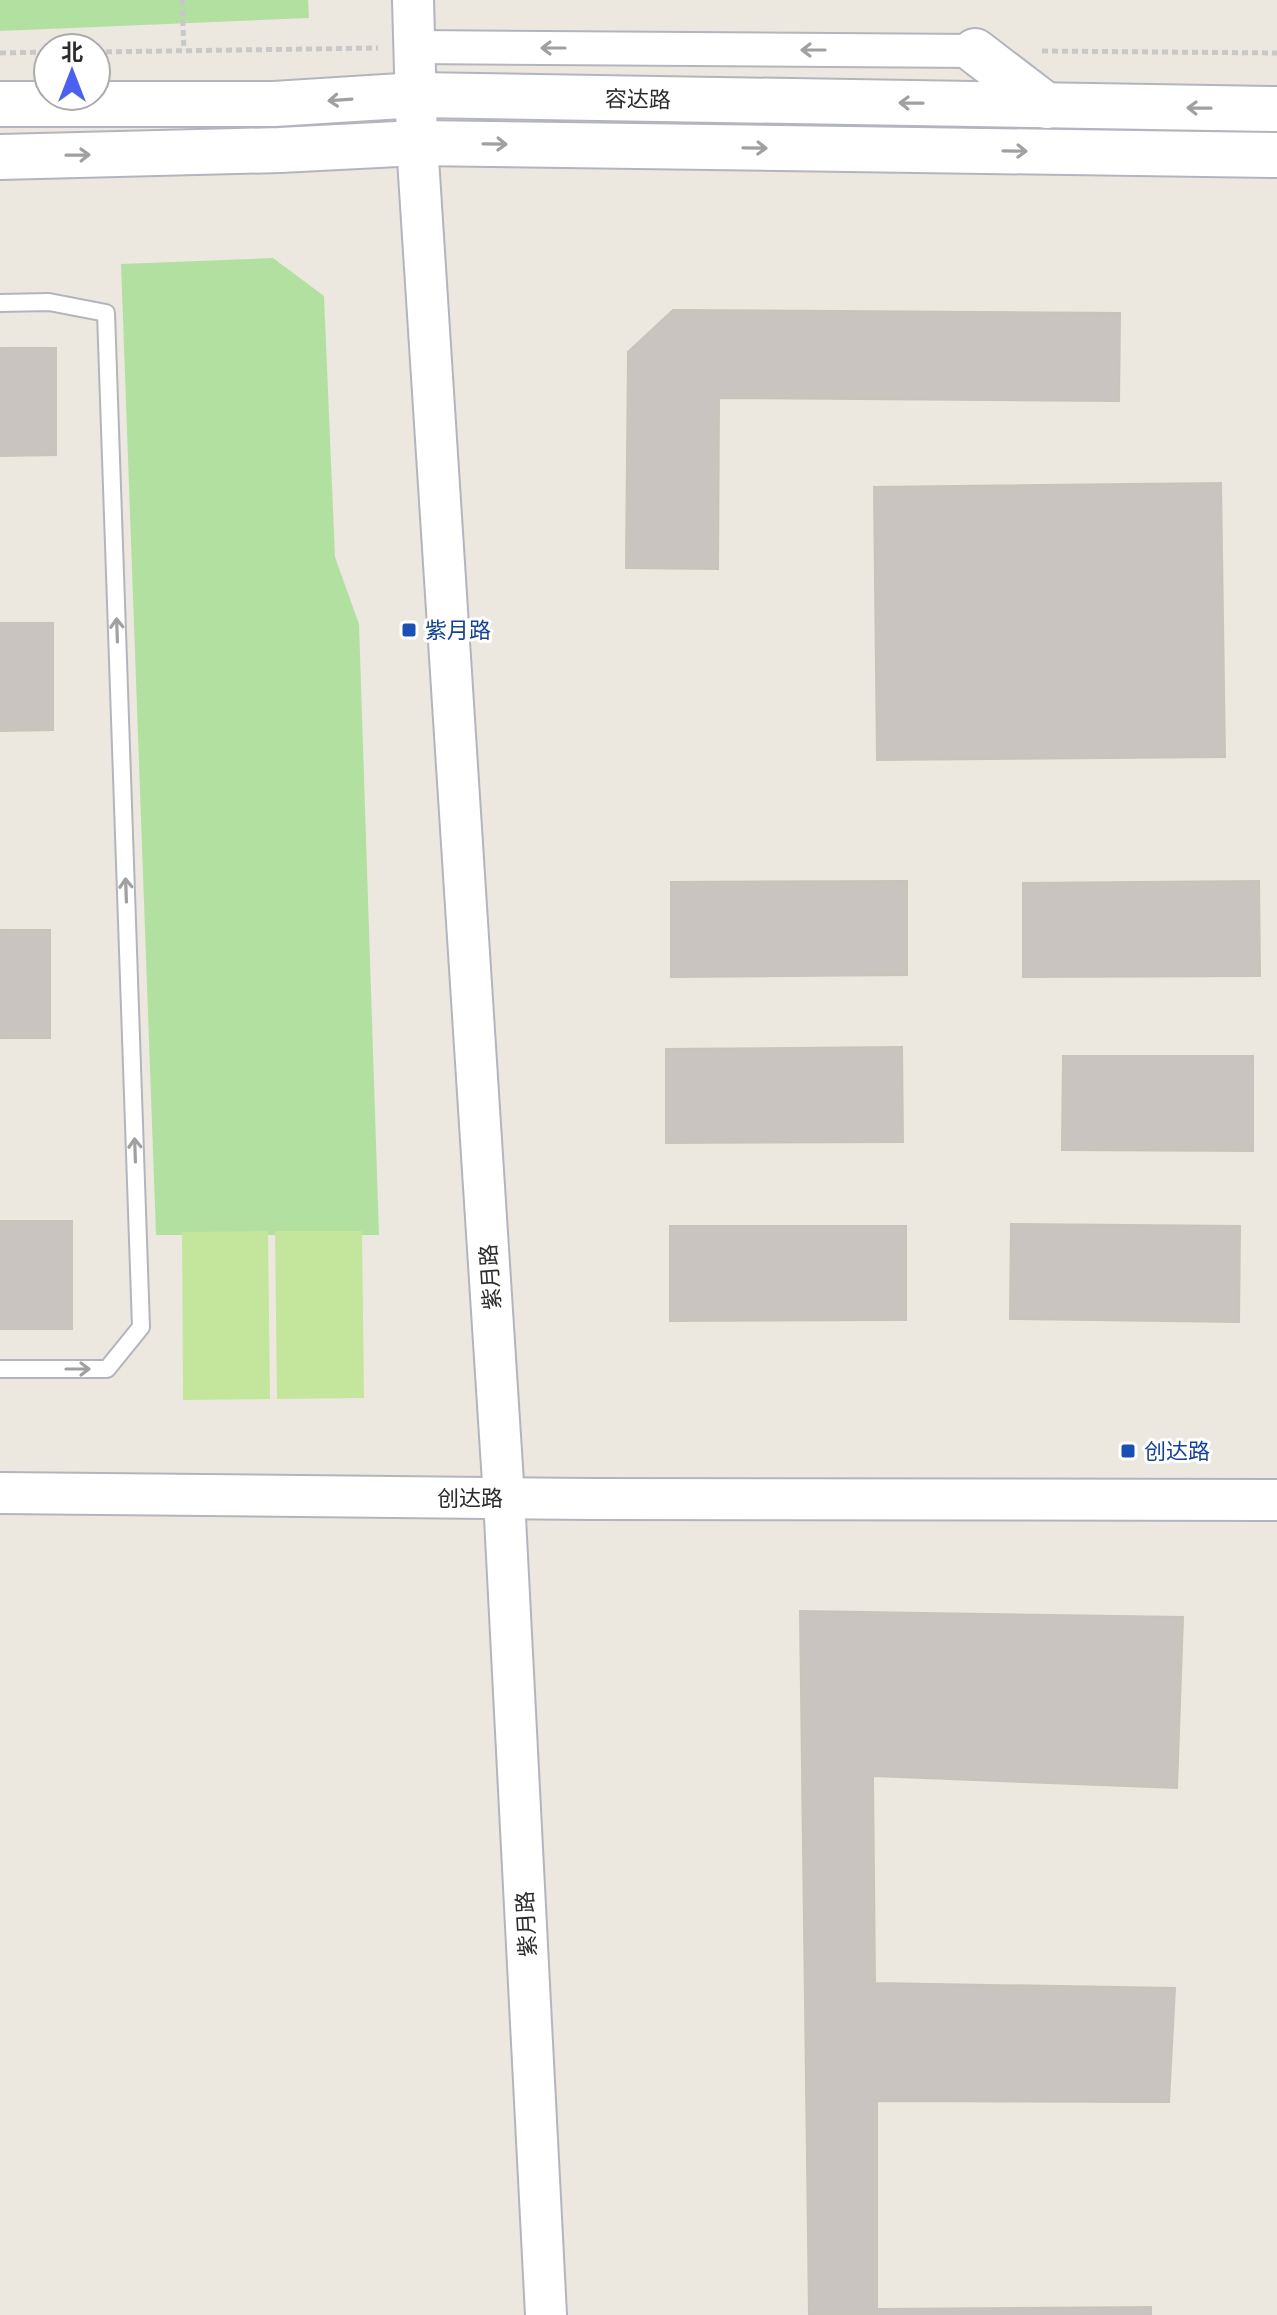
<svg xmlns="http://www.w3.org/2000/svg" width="1277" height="2315" viewBox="0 0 1277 2315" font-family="Helvetica,'Noto Sans SC',sans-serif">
<rect width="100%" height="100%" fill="#ede8df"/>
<g fill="#b2e0a0">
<polygon points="0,0 308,0 309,18 0,31"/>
<polygon points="273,258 324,296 335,557 359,624 379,1235 156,1235 121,264"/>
</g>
<g fill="#c3e69c">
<polygon points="268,1231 270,1399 183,1400 182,1232"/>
<polygon points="275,1231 362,1231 364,1398 277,1399"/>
</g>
<g fill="#c9c4bf" stroke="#c8c4b9" stroke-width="2">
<polygon points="673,310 1120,313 1119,401 719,398 718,569 626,568 628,352"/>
<polygon points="0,348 56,348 56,455 0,456"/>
<polygon points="1221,483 1225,757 877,760 874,487"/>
<polygon points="0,623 53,623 53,730 0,731"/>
<polygon points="907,881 907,975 671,977 671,882"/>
<polygon points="1259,881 1260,976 1023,977 1023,883"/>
<rect x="0" y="930" width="50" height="108"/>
<polygon points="902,1047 903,1142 666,1143 666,1049"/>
<polygon points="1063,1056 1253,1056 1253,1151 1062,1150"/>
<rect x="0" y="1221" width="72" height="108"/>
<polygon points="1011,1224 1240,1226 1239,1322 1010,1319"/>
<polygon points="670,1226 906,1226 906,1320 670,1321"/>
<polygon points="800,1611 1183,1617 1177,1788 873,1776 875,1983 1175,1988 1169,2102 877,2101 877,2309 1151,2307 1151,2315 809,2315"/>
</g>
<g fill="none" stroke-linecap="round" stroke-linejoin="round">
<g stroke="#b3b5be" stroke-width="20">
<polyline id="service" points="0,303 49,302 106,313 141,1327 107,1369 0,1369"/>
</g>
<g stroke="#b3b5be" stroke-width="36">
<polyline id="minor" points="415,47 975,51"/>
</g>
<g stroke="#b3b5be" stroke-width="44">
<g id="tertiary">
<polyline points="413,0 417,143 504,1498 546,2315"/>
<polyline points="0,1493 592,1499 1277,1500"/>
</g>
</g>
<g stroke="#b3b5be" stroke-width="48">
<g id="secondary">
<polyline points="975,51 1047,106"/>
<polyline points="0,104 274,104 417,95 1277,109"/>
<polyline points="0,157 280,150 417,143 1277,155"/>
</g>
</g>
<g stroke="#c8c8c8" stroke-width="5" stroke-dasharray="6 4" stroke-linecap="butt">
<polyline points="182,0 184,50"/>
<polyline points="1042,51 1277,53"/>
<polyline points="96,52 378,48"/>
<polyline points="0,53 48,52"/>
</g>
<use href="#service" stroke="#fff" stroke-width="16"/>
<use href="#minor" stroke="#fff" stroke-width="32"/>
<use href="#tertiary" stroke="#fff" stroke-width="40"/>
<use href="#secondary" stroke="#fff" stroke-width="44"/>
</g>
<defs><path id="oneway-shaft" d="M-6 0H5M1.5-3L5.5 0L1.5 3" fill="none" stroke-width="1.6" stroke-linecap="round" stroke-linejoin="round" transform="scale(2)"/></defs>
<g stroke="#a0a0a0">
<use href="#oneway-shaft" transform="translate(553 48) rotate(-180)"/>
<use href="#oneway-shaft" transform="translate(813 50) rotate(-180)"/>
<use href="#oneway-shaft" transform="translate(340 100) rotate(176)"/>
<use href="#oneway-shaft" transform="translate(911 103) rotate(-179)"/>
<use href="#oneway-shaft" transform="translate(1199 108) rotate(-179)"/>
<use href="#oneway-shaft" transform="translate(495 144) rotate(1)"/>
<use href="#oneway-shaft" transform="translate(755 148) rotate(1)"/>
<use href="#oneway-shaft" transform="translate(1015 151) rotate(1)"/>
<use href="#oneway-shaft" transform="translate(78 155) rotate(-1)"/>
<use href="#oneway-shaft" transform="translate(117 630) rotate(-92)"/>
<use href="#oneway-shaft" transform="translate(126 890) rotate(-92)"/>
<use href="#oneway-shaft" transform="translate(135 1150) rotate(-92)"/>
<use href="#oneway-shaft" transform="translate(78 1369)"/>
</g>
<g fill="#1a4fb4" stroke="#fff" stroke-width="3">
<rect x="401" y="622" width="16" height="16" rx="4"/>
<rect x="1120" y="1443" width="16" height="16" rx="4"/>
</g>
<g text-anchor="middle" stroke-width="6" stroke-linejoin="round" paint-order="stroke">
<g font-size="22" fill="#2c2c2c" stroke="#fff">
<text transform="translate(638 99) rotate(1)" y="8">容达路</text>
<text transform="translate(490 1277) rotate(-94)" y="8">紫月路</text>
<text x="470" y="1506">创达路</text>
<text transform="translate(526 1924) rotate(-93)" y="8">紫月路</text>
</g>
<g font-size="22" fill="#164399" stroke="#fff" text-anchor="start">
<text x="425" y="638">紫月路</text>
<text x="1144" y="1459">创达路</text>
</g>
</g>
<g transform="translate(72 72)"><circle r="38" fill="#ffffff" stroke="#ababab" stroke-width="2"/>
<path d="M0-6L14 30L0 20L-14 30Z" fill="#4a61ef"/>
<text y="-12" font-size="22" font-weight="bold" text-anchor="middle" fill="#2c2c2c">北</text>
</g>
</svg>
